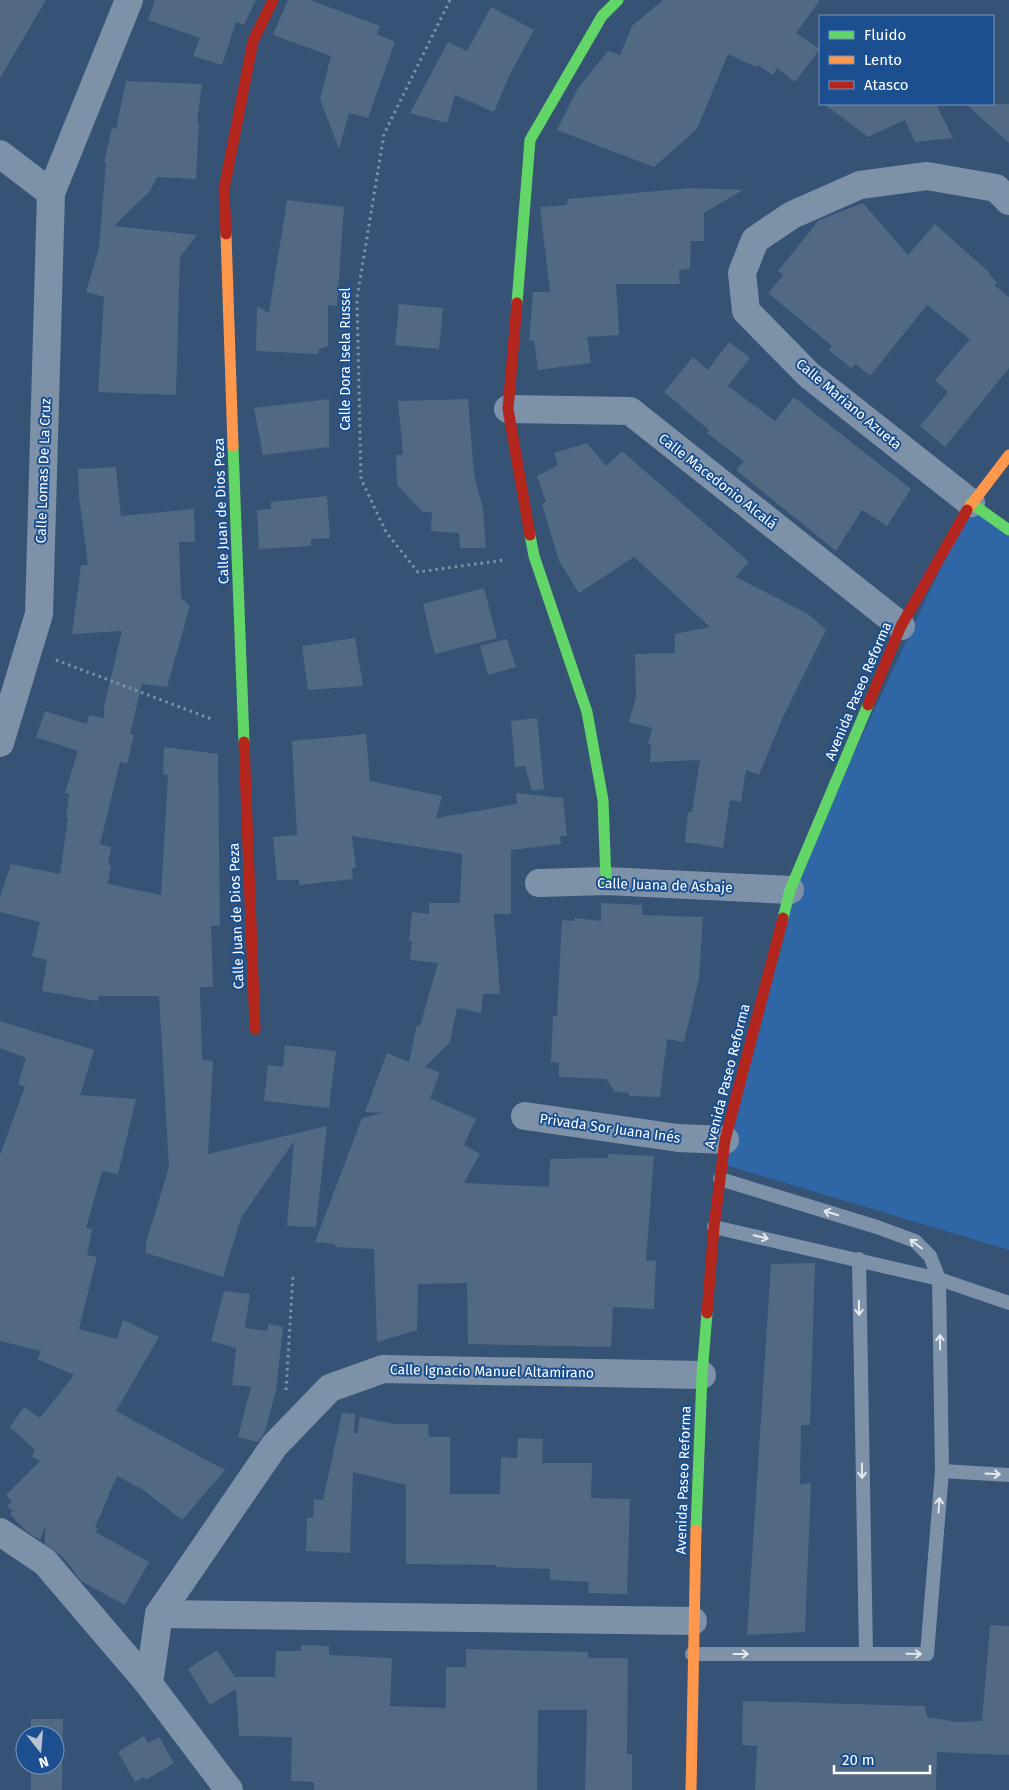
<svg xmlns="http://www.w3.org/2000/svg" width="1009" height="1790" viewBox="0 0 1009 1790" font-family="'Fira Sans',sans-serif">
<rect width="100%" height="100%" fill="#365274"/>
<polygon fill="#2f66a5" points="971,503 1009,530 1009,1250 722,1164 790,890"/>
<g fill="#526984">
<polygon points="0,0 46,0 0,78"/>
<polygon points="155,0 256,0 244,25 236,22 222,65 193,56 200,38 148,20"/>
<polygon points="288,0 310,0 380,26 377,34 395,42 368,118 349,113 339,149 320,99 331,56 273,35"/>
<polygon points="663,0 820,0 796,33 820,49 795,82 777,68 773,75 758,65 756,67 728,54 697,129 654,167 557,130 578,88 608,51 620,55 632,26"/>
<polygon points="491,7 534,30 509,76 494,112 455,95 447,123 410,113 448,42 467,51"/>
<polygon points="126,81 202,84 197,122 199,122 196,179 157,177 150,191 114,226 197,235 180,257 176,395 98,392 104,297 86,292 99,248 106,162 104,162 112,128 116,129"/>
<polygon points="824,104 942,104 937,106 953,138 915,142 905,120 868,137"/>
<polygon points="966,104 1009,104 1009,143"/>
<polygon points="691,188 743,190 704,213 704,241 691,241 690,269 679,270 680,284 616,284 619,335 587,337 591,363 538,370 534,340 529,341 533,292 550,292 540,207 567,205 568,199"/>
<polygon points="287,200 344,207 337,306 328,305 328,346 319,349 318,354 256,351 257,306 269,313"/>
<polygon points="863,203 908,255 935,224 991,274 989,275 997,282 994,285 1009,297 1009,368 945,447 920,426 948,392 935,380 970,339 927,305 870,376 856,364 851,368 829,350 832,346 768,293 783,275 778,271 819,220"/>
<polygon points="399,304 443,308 439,349 395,345"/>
<polygon points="729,342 750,358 728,386 775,421 794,397 911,489 887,526 862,510 836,551 736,470 744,461 707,433 709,430 664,392 693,357 708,370"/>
<polygon points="329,399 329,447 263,455 254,408"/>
<polygon points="468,399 474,475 483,509 486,548 460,548 459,533 431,531 432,512 423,512 397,485 396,455 403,455 398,401"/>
<polygon points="587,443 606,466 622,451 749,562 736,577 808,614 826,630 782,719 759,775 746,770 741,802 730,800 723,848 685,842 688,812 692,812 700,760 650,762 651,745 648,744 652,728 629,722 636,697 635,654 675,653 675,634 710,627 634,557 579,593 559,561 542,504 546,502 537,476 558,465 554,453"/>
<polygon points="116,467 121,516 194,509 195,542 179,542 181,598 190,606 167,687 142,684 130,734 134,735 127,764 120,762 100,844 111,847 108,865 111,865 108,884 161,895 168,775 163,774 164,747 218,754 220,926 211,926 213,987 200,987 202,1060 213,1061 208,1154 327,1126 316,1227 287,1226 294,1141 241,1218 223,1277 146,1253 146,1243 169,1167 159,996 99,996 98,1001 42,991 47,960 32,956 40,922 0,912 0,897 11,864 60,874 68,818 66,818 69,794 65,793 78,751 36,737 45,711 87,724 89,715 104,718 104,707 122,631 72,634 81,565 88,565 79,497 78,469"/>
<polygon points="327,496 330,538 311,539 311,546 259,549 257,510 271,509 271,502"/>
<polygon points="484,588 497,638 435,654 423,604"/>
<polygon points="355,638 363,686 308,690 302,646"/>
<polygon points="507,639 516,667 488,675 480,646"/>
<polygon points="537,718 544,789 532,791 525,766 515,767 511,721"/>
<polygon points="366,734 370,781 442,796 436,818 517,804 516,793 563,798 567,836 560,836 561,844 511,850 511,914 494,914 500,994 483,994 481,1013 457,1008 450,1042 425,1067 440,1073 430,1098 476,1119 464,1145 480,1154 464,1183 549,1187 550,1159 608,1158 608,1154 654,1156 646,1261 656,1260 654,1309 613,1307 611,1347 468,1344 467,1283 418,1284 417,1330 377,1342 374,1249 335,1247 335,1244 315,1242 362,1118 383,1113 365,1112 387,1053 409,1062 417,1025 420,1026 438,963 410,960 412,941 409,941 412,912 429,914 429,903 460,903 462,854 352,836 356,868 352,869 353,879 299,885 299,880 277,880 273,837 297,835 292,741"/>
<polygon points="601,903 642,905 642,915 703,917 699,978 684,1042 667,1039 660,1097 629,1096 629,1093 615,1092 606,1079 559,1077 559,1063 551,1062 553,1016 557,1016 562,920 574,921 574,918 601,921"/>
<polygon points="0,1021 94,1050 80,1095 136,1099 118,1174 102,1171 86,1228 92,1229 87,1255 97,1257 79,1329 117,1339 123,1320 159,1337 116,1411 225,1470 182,1520 142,1489 117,1476 95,1527 98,1528 96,1532 149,1562 125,1605 81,1581 63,1557 45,1544 45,1527 40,1540 25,1530 10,1514 13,1511 7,1506 12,1502 6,1495 40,1461 32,1457 35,1450 10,1427 24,1407 40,1418 74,1375 37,1359 41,1351 0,1341 0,1155 25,1087 18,1084 26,1058 0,1048"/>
<polygon points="285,1045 336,1051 329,1108 264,1101 268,1065 283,1067"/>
<polygon points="815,1263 810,1425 801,1425 800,1484 811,1483 805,1632 747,1635 771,1264"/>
<polygon points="224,1291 250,1294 245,1328 267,1331 268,1324 283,1327 276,1391 264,1434 258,1442 238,1437 251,1387 232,1385 236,1348 211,1341"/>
<polygon points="342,1413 355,1414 354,1433 357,1433 360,1417 394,1424 428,1424 429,1437 450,1437 450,1494 500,1494 501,1457 517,1458 518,1438 543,1439 542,1463 592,1463 591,1498 630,1499 627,1594 588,1593 589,1582 550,1580 550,1569 496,1567 496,1565 406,1564 406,1485 353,1472 350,1553 306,1551 307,1518 313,1518 314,1499 323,1500"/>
<polygon points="990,1625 1009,1626 1009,1755 937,1752 936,1790 755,1790 757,1746 742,1745 743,1701 925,1706 927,1717 957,1722 982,1721"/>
<polygon points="301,1645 329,1646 329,1655 392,1658 390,1706 446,1708 446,1667 466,1667 466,1649 588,1652 588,1658 628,1658 627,1754 632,1754 632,1790 585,1790 587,1710 538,1710 537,1790 314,1790 314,1782 291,1781 292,1737 239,1736 236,1689 210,1705 188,1669 217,1650 235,1677 275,1677 276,1651 301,1651"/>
<polygon points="31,1719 63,1719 62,1790 31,1790 31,1765 55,1765 55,1735 31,1735"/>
<polygon points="144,1736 148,1743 159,1737 174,1763 146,1780 144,1777 135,1782 118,1752"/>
</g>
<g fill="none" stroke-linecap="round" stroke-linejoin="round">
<g stroke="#7d92a8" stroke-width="3" stroke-dasharray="2.5 4" stroke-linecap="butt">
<polyline points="450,0 384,134 357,298 361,479 386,532 418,572 504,560"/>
<polyline points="56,660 214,720"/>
<polyline points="286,1390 293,1276"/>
</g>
<g stroke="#7d92a8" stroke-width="14">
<polyline points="714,1227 939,1279 1009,1303"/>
<polyline points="859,1259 866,1653"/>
<polyline points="942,1471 1009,1475"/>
<polyline points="692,1654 927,1654 942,1471 939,1279 930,1256 915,1241 877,1227 720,1179"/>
</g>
<g stroke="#7d92a8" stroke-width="28">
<polyline points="0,154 51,193"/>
<polyline points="508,409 630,411 901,626"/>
<polyline points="971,503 809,375 746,311 742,273 755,240 792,215 860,185 927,176 996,188 1009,201"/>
<polyline points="0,743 39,614 51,193 129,0"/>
<polyline points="539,883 606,881 790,890"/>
<polyline points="525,1116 678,1138 725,1140"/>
<polyline points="0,1532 45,1562 149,1684"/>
<polyline points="159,1614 693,1621"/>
<polyline points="229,1790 149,1684 159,1614 274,1446 330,1388 383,1369 702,1375"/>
</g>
<g stroke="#63d668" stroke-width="11">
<polyline points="517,303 530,140 602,16 618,0"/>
<polyline points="233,446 244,742"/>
<polyline points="971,503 1009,530"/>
<polyline points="530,535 534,556 587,712 603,800 606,881"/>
<polyline points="783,918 790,890 868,705"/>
<polyline points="696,1530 702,1375 707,1313"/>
</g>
<g stroke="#ff974d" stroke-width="11">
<polyline points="226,234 233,446"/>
<polyline points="967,510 1009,455"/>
<polyline points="691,1790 696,1530"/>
</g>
<g stroke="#b3261e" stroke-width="11">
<polyline points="226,234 224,189 253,41 273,0"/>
<polyline points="517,303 508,409 530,535"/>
<polyline points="868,705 901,626 967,510"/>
<polyline points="244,742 255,1029"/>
<polyline points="707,1313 714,1227 725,1140 783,918"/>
</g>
</g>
<defs><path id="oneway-shaft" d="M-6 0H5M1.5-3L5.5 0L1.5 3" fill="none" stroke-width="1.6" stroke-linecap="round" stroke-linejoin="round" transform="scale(1.25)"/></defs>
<g stroke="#e5e9ee">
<use href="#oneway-shaft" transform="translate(831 1213) rotate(-163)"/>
<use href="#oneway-shaft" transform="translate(761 1237) rotate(13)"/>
<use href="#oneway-shaft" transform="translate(916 1244) rotate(-143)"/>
<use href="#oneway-shaft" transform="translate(859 1308) rotate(89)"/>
<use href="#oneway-shaft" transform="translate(940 1342) rotate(-91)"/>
<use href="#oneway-shaft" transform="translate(862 1471) rotate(89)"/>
<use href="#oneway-shaft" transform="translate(993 1474) rotate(3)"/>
<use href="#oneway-shaft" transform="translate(939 1505) rotate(-86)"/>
<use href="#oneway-shaft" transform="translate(741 1654)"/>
<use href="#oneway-shaft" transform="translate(914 1654) rotate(1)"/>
</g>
<g text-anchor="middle" stroke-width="4" stroke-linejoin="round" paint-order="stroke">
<g font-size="14" fill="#fff" stroke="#1b4f8f">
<text transform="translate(345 359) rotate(-90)" y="5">Calle Dora Isela Russel</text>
<text transform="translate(849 404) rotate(40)" y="5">Calle Mariano Azueta</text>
<text transform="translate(43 471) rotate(-88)" y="5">Calle Lomas De La Cruz</text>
<text transform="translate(718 481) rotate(38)" y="5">Calle Macedonio Alcalá</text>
<text transform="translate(221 511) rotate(-92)" y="5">Calle Juan de Dios Peza</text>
<text transform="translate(858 691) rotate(-67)" y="5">Avenida Paseo Reforma</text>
<text transform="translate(665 885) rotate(2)" y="5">Calle Juana de Asbaje</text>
<text transform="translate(236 916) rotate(-92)" y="5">Calle Juan de Dios Peza</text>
<text transform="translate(727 1076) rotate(-76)" y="5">Avenida Paseo Reforma</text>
<text transform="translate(610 1128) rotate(8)" y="5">Privada Sor Juana Inés</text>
<text transform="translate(492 1371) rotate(1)" y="5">Calle Ignacio Manuel Altamirano</text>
<text transform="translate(683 1480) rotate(-88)" y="5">Avenida Paseo Reforma</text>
</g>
</g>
<rect x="819" y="15" width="175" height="90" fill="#1b4f8f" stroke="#7695bc"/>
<rect x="829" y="31" width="25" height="8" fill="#63d668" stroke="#7695bc"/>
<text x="864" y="40" font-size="15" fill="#ffffff">Fluido</text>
<rect x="829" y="56" width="25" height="8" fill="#ff974d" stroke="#7695bc"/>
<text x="864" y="65" font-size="15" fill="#ffffff">Lento</text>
<rect x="829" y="81" width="25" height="8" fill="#b3261e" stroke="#7695bc"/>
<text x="864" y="90" font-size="15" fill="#ffffff">Atasco</text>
<g transform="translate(40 1750) rotate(163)"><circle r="24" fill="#1b4f8f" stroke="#7695bc"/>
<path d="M0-4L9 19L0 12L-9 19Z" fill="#b9c2ce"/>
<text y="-8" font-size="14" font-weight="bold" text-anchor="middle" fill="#ffffff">N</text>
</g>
<path d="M834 1765v8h96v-8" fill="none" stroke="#ffffff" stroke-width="2.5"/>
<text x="842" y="1765" font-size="15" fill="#ffffff" stroke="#1b4f8f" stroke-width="4" paint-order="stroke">20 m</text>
</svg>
